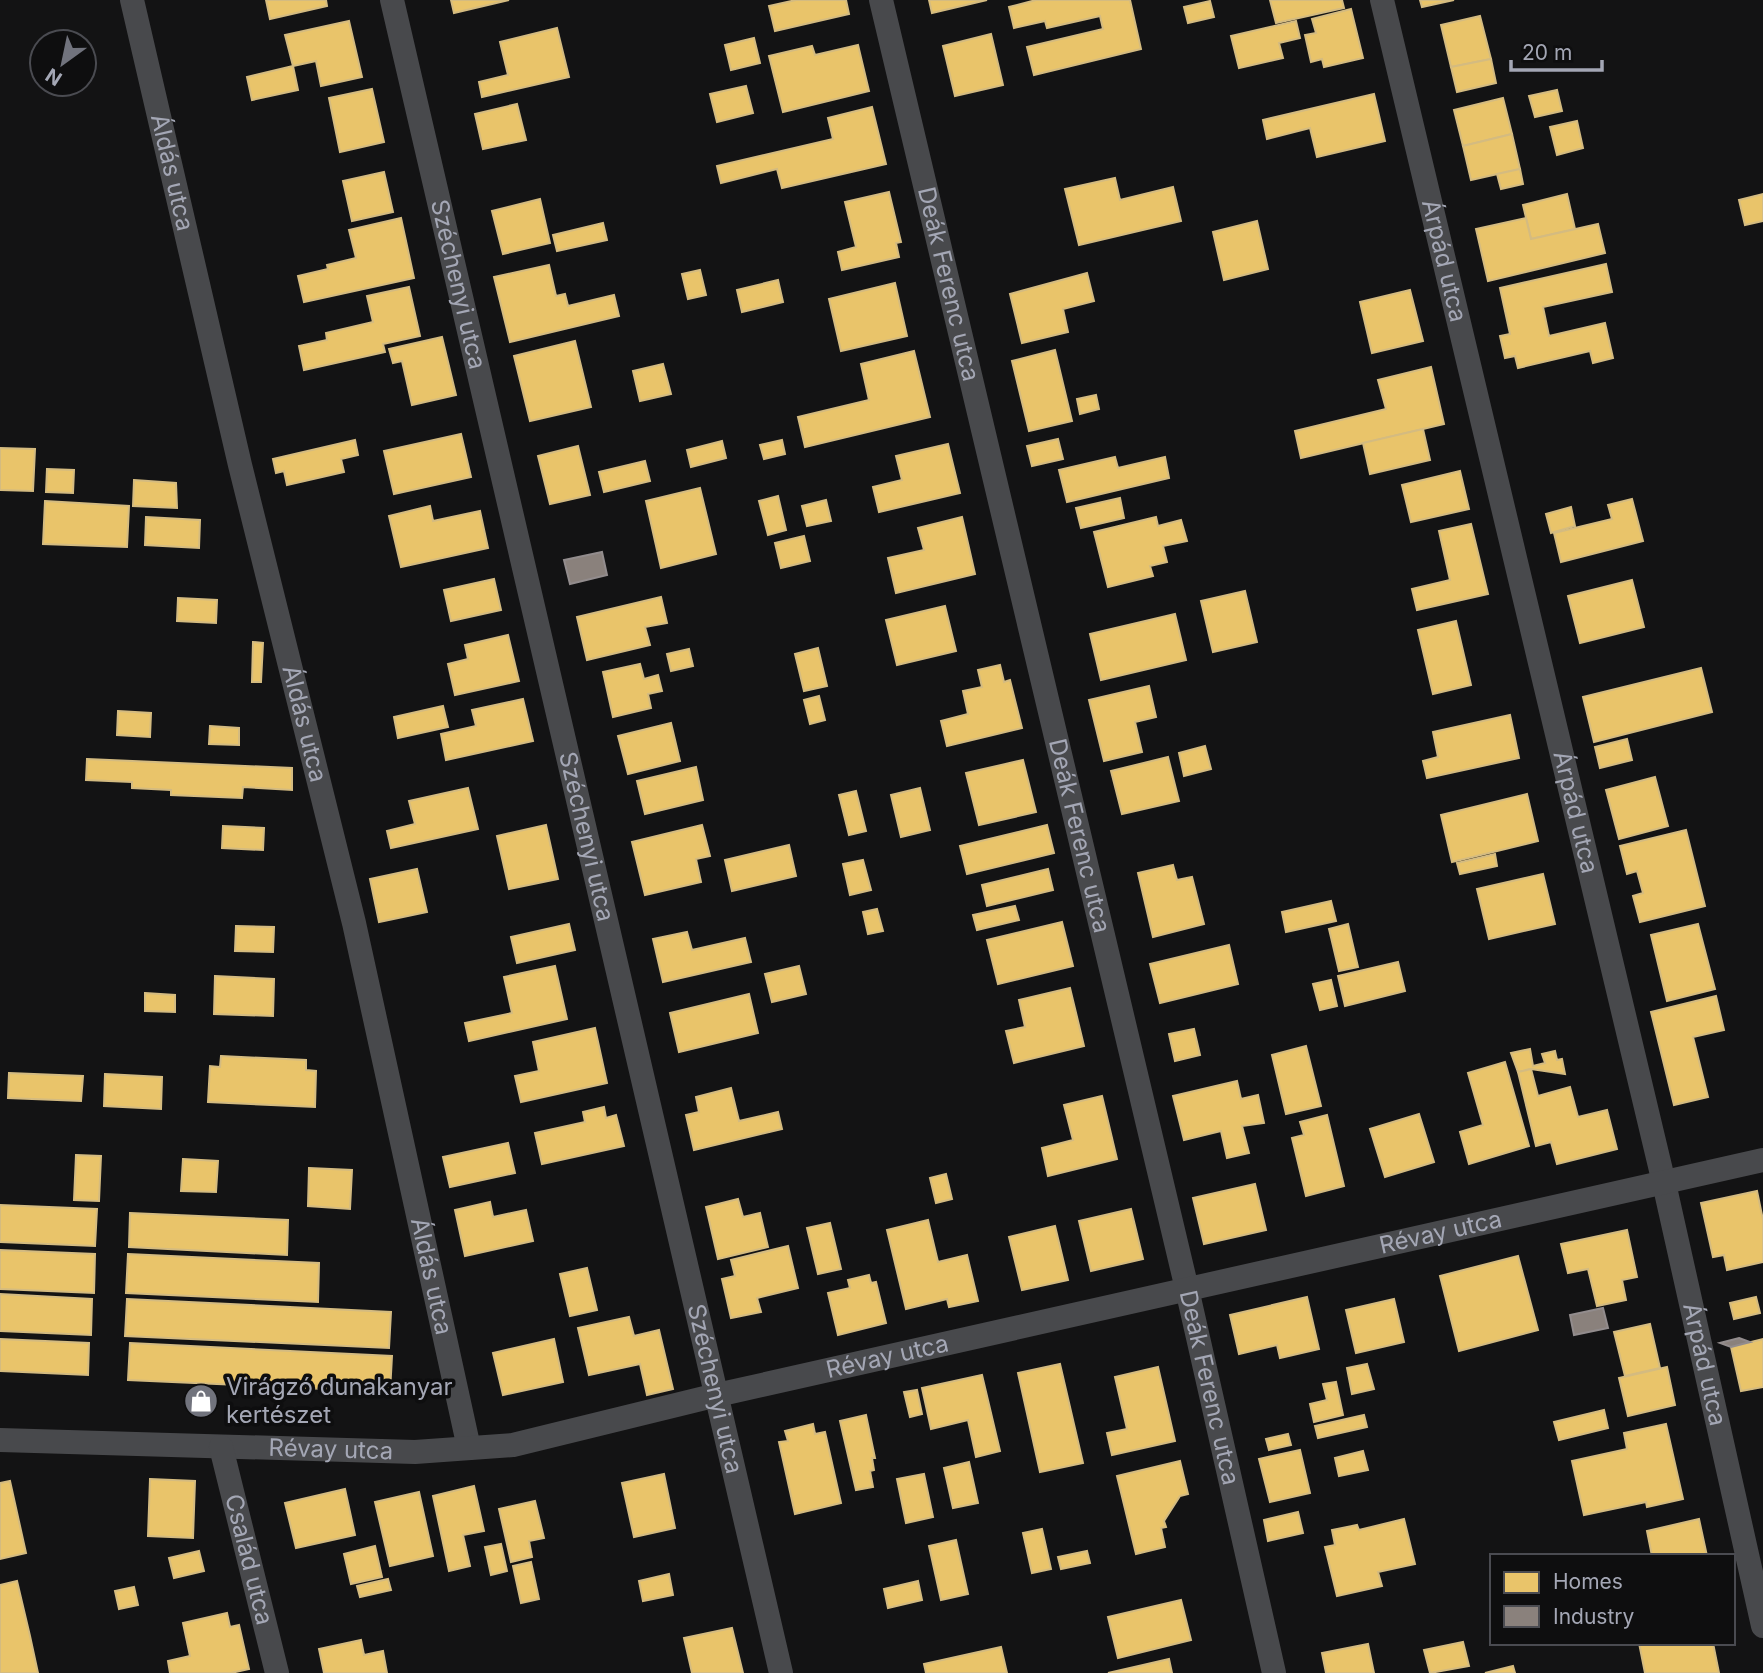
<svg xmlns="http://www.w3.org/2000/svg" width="1763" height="1673" viewBox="0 0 1763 1673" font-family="Inter,sans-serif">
<rect width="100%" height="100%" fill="#131314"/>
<g fill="#e9c46a" stroke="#d4bb80" stroke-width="2">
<polygon points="266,0 326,0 327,6 270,19"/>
<polygon points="451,0 509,0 454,13"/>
<polygon points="796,0 846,0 849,14 775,31 769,6"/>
<polygon points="929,0 987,0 932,13"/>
<polygon points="1036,0 1130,0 1141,49 1034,75 1027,47 1103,29 1100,16 1047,28 1045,21 1014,28 1009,7"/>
<polygon points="1270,0 1342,0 1344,8 1276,23"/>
<polygon points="1420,0 1454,0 1422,7"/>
<polygon points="1210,1 1214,17 1188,23 1184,7"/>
<polygon points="1351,9 1363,58 1324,67 1322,59 1311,62 1305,35 1316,33 1312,19"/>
<polygon points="1480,16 1491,59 1451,67 1441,25"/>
<polygon points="349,21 362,77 321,86 316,61 293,66 285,35"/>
<polygon points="1296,21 1300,38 1279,43 1283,58 1239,68 1231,36"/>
<polygon points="557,28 569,77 482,97 479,82 508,75 500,42"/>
<polygon points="991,34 1003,85 955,96 943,46"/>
<polygon points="754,38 760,63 731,70 725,45"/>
<polygon points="858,45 869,91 783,112 769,56 812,46 815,55"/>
<polygon points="1491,59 1496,83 1457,92 1451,67"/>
<polygon points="293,66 298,90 252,100 247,77"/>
<polygon points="746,86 753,113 717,122 710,94"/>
<polygon points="372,89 384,142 340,152 329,98"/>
<polygon points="1557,90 1562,111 1535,117 1529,96"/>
<polygon points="1374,94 1385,141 1317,157 1310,128 1267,139 1263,120"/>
<polygon points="1503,98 1512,134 1463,146 1454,110"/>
<polygon points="517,104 526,140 483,149 475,114"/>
<polygon points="872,107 886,164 782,188 777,169 721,183 717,166 833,139 828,118"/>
<polygon points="1577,121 1583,148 1557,155 1550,127"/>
<polygon points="1512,134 1520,169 1471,180 1463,146"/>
<polygon points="1520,169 1523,184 1501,189 1497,174"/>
<polygon points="384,172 393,212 352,221 343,181"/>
<polygon points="1115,178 1120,200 1173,187 1181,221 1079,245 1065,189"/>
<polygon points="889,192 901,242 896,243 899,257 842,270 838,252 856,247 845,202"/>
<polygon points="1567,194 1575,229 1531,239 1523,205"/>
<polygon points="1763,194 1763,221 1745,225 1739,200"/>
<polygon points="540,199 550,243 503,254 492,211"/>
<polygon points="401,218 414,278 304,302 298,276 328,269 327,265 356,258 349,230"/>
<polygon points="1526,218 1531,239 1598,224 1605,253 1488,281 1476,229"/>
<polygon points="1257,221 1268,269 1224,280 1213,232"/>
<polygon points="603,223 607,240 557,251 553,235"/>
<polygon points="1606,264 1612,292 1543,307 1549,336 1605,323 1613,358 1593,363 1590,351 1518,368 1515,356 1505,358 1500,336 1510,334 1500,288"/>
<polygon points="549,265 556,296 565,294 568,306 614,295 619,316 510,342 494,277"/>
<polygon points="700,270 706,295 688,299 682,274"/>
<polygon points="1087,273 1094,301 1063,309 1068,332 1022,343 1010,294"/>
<polygon points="778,280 783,302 742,312 737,290"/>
<polygon points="895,283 907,336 841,351 829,299"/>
<polygon points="409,287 420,336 383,344 385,352 304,370 299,346 327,340 326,333 373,322 367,296"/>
<polygon points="1410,290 1423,341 1372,353 1360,302"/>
<polygon points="442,337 456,395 412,405 402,361 393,363 389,349"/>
<polygon points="575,341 591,407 530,421 514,356"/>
<polygon points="1055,350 1072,421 1029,431 1012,361"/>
<polygon points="914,351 930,417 805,447 798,417 869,400 861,364"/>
<polygon points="663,364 671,394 640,401 633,371"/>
<polygon points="1431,367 1444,424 1301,458 1295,431 1386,409 1378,380"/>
<polygon points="1096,395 1099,409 1080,414 1077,399"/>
<polygon points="1423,429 1430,460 1370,474 1363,443"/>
<polygon points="461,434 471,477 394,494 384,451"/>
<polygon points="1058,439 1063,459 1032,466 1027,446"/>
<polygon points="355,440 358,455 341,459 344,472 287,485 284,471 276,473 273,459"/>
<polygon points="782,440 785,454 764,459 760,445"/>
<polygon points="722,441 726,458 691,467 687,450"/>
<polygon points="948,444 960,493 879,512 873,487 902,480 896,456"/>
<polygon points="578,446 590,495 550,504 538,456"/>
<polygon points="0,448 35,449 33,491 0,490"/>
<polygon points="1115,457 1118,468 1165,457 1169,478 1067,502 1059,470"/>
<polygon points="645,461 650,481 604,492 599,472"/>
<polygon points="47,469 74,470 73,493 46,492"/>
<polygon points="1460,471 1469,509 1411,522 1402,485"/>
<polygon points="134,480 176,483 177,508 133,506"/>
<polygon points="700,488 716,554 661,568 646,501"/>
<polygon points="778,496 786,530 768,535 759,501"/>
<polygon points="1120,498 1124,518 1081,528 1076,508"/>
<polygon points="1632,499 1643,541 1561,562 1554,533 1612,519 1608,505"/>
<polygon points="826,500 831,521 807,526 802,506"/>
<polygon points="45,501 129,506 127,547 43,544"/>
<polygon points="430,506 433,521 480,511 488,548 401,567 389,516"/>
<polygon points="1571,507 1575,526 1551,533 1546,514"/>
<polygon points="146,517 200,520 199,548 145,545"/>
<polygon points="962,517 975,574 896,593 888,558 924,550 918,528"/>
<polygon points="1156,517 1158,526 1181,520 1187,541 1163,546 1167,562 1150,566 1153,576 1108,587 1094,532"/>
<polygon points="1471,524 1488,594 1417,610 1412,589 1450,580 1439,531"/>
<polygon points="804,536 810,561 781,568 775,543"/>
<polygon points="494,579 501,610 451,621 444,590"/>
<polygon points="1632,580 1644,627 1580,643 1568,596"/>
<polygon points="1245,591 1257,642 1213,652 1201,601"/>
<polygon points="661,597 667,623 645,627 650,645 587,660 577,617"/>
<polygon points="178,598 217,600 216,623 177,621"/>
<polygon points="945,606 956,651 897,665 886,620"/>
<polygon points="1175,614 1186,660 1101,680 1090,634"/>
<polygon points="1456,621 1471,685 1433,694 1418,630"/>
<polygon points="508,635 519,681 455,695 448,664 468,659 465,645"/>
<polygon points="253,642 263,643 261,682 252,682"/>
<polygon points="818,648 827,686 804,691 795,654"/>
<polygon points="689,649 693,666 671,671 667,654"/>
<polygon points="640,664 644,679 658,675 662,691 648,694 651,708 613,717 603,672"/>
<polygon points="1000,665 1004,682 1010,680 1022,728 947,746 941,721 968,714 963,691 982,687 978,670"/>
<polygon points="1701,668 1712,712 1594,742 1583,697"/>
<polygon points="1149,686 1156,717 1135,722 1142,752 1104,761 1089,700"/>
<polygon points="819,696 825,720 810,724 804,700"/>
<polygon points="523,699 533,741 446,760 441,734 476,726 472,710"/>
<polygon points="443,706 448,727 398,738 394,717"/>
<polygon points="118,711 151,713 150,737 117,735"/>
<polygon points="1510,715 1519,758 1427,778 1423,761 1438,757 1433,732"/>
<polygon points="671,723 680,761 628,774 618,736"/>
<polygon points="210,726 239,728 239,745 209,744"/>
<polygon points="1627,739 1632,760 1600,768 1595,747"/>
<polygon points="1205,746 1211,769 1184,776 1179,753"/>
<polygon points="1168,757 1179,801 1122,814 1111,771"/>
<polygon points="87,759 292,768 292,790 243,787 242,798 171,795 171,790 132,788 132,782 86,780"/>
<polygon points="1023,760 1036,812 979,825 966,773"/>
<polygon points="696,767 703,800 645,814 637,781"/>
<polygon points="1655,777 1668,826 1619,839 1606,790"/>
<polygon points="468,788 478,829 391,848 387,831 415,824 409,801"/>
<polygon points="920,788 930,830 901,837 891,795"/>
<polygon points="856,791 866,831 849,835 839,795"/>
<polygon points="1527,794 1538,841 1452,862 1441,815"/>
<polygon points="546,825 558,879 509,889 497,836"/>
<polygon points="702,825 710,856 696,859 701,882 645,895 632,842"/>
<polygon points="1047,825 1054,853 967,874 960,846"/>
<polygon points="223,826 264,828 263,850 222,848"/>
<polygon points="1686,830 1705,906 1640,922 1633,896 1643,893 1637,871 1627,874 1620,846"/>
<polygon points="789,845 796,876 732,891 725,860"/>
<polygon points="1495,854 1497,866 1460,874 1457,863"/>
<polygon points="863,860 871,890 850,895 843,864"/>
<polygon points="1173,865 1177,880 1192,877 1204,924 1153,937 1138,873"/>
<polygon points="417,869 427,912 379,922 370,879"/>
<polygon points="1048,869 1053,890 987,906 982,885"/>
<polygon points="1543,874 1555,924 1489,939 1477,889"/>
<polygon points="1331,901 1336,921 1286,932 1282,912"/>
<polygon points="1015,906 1019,920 977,930 973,915"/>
<polygon points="877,909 883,931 868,934 863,912"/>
<polygon points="1062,922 1073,966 998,984 987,940"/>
<polygon points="569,924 575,950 517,963 511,937"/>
<polygon points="1348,924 1358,967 1339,971 1329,929"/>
<polygon points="1698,924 1715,989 1667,1001 1651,935"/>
<polygon points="236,926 274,927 273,952 235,951"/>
<polygon points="687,932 692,950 745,938 751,962 663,982 653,939"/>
<polygon points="1229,945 1238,984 1160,1003 1150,964"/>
<polygon points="1398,962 1405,991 1345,1006 1338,976"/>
<polygon points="555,966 567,1019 469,1041 465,1023 512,1013 504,977"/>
<polygon points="799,966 806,994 772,1002 765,974"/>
<polygon points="215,976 274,979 273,1016 214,1014"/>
<polygon points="1331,980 1337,1006 1320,1010 1313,984"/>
<polygon points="1070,988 1084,1046 1014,1063 1006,1031 1025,1027 1019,1000"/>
<polygon points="145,993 175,995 175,1012 145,1011"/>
<polygon points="749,994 758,1033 679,1052 670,1013"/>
<polygon points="1716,996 1724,1030 1693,1037 1708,1097 1674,1105 1651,1012"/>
<polygon points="595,1028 607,1083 521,1102 515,1076 539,1071 533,1042"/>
<polygon points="1194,1029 1200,1055 1175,1061 1169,1034"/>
<polygon points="1306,1046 1321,1106 1286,1114 1272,1055"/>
<polygon points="1530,1049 1533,1066 1545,1063 1542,1054 1555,1051 1557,1060 1562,1059 1565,1074 1531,1069 1518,1072 1511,1053"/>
<polygon points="221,1056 306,1060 306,1070 316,1071 315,1107 208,1102 210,1066 220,1067"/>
<polygon points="1505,1062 1529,1146 1469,1164 1460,1132 1483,1125 1468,1073"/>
<polygon points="1531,1069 1538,1096 1570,1087 1578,1117 1607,1110 1617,1149 1557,1164 1551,1142 1536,1146 1518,1072"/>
<polygon points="9,1073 83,1076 81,1101 8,1098"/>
<polygon points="105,1074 162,1077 161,1109 104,1106"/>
<polygon points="1237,1081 1241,1099 1258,1095 1264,1123 1242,1126 1249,1153 1227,1158 1221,1131 1184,1140 1173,1096"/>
<polygon points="731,1088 739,1121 778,1112 782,1129 694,1150 686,1115 699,1112 696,1097"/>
<polygon points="1102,1096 1117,1159 1048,1176 1042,1148 1073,1140 1064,1105"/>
<polygon points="604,1107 606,1118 616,1115 624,1146 542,1164 535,1133 585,1122 583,1112"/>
<polygon points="1419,1114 1434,1162 1385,1177 1370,1129"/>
<polygon points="1327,1115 1344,1186 1306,1196 1292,1138 1304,1135 1300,1122"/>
<polygon points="508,1143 515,1173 450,1187 443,1157"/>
<polygon points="76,1155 101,1156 99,1201 74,1200"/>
<polygon points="183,1159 218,1161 216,1192 181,1191"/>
<polygon points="309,1168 352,1170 350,1209 308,1206"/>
<polygon points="946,1174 952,1199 936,1203 930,1178"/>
<polygon points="1255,1184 1266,1230 1204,1244 1193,1198"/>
<polygon points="1757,1191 1763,1220 1763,1262 1727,1270 1724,1255 1713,1257 1701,1203"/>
<polygon points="738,1199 743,1217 760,1213 768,1247 718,1259 706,1207"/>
<polygon points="490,1202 493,1217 526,1210 533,1241 465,1256 455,1210"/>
<polygon points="0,1205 97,1209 95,1246 0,1242"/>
<polygon points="1131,1209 1143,1259 1091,1271 1079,1221"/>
<polygon points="130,1213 288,1220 287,1255 129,1247"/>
<polygon points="928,1220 938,1262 967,1255 978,1301 949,1307 947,1299 906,1309 887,1230"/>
<polygon points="830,1223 841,1269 818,1274 807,1228"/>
<polygon points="1055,1226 1068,1280 1022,1290 1009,1237"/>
<polygon points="1627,1230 1637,1277 1622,1280 1626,1300 1597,1306 1588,1269 1568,1273 1561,1244"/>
<polygon points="788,1246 798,1288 757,1298 761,1312 731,1318 722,1279 735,1276 731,1260"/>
<polygon points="0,1250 95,1254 94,1293 0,1289"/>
<polygon points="128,1254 319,1263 318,1302 126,1293"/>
<polygon points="1518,1256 1538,1330 1459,1351 1440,1276"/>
<polygon points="587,1268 597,1310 570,1316 560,1274"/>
<polygon points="869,1275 871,1283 876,1282 886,1323 838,1335 828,1293 850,1288 848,1280"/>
<polygon points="0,1294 92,1299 91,1335 0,1331"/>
<polygon points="1307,1297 1319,1349 1280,1358 1277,1345 1239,1354 1230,1315"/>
<polygon points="1756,1297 1760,1313 1734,1319 1730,1303"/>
<polygon points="127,1299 391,1312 389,1348 125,1336"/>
<polygon points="1394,1299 1404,1342 1356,1353 1346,1310"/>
<polygon points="629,1317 634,1336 659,1330 673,1389 647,1395 640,1364 589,1375 578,1328"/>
<polygon points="1650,1324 1660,1368 1625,1376 1614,1332"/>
<polygon points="0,1339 89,1343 88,1375 0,1371"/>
<polygon points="554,1339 563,1382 503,1395 493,1353"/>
<polygon points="1763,1339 1763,1387 1741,1391 1731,1347"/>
<polygon points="130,1343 392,1356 390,1392 128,1380"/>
<polygon points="1060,1364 1083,1463 1040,1472 1018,1373"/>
<polygon points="1367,1364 1374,1389 1352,1394 1347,1368"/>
<polygon points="1158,1367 1175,1441 1112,1455 1107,1433 1127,1429 1115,1377"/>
<polygon points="1667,1367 1675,1405 1628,1416 1619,1378"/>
<polygon points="982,1375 1000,1451 976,1457 968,1420 931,1429 922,1388"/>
<polygon points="1336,1382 1343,1415 1314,1422 1310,1404 1327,1400 1323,1384"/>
<polygon points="917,1390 922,1414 910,1417 904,1392"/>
<polygon points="1604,1410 1608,1428 1559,1440 1554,1422"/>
<polygon points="866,1415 875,1458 872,1458 874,1470 870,1471 873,1487 856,1490 840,1421"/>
<polygon points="1364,1415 1367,1427 1318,1438 1315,1426"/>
<polygon points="813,1424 815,1434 825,1432 841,1503 795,1514 779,1442 788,1441 785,1431"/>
<polygon points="1666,1424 1683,1499 1647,1507 1646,1502 1584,1515 1572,1461 1627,1449 1624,1433"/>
<polygon points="1288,1434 1291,1445 1269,1450 1266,1439"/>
<polygon points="1300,1450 1310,1493 1270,1502 1259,1459"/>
<polygon points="1363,1451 1368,1470 1339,1476 1335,1458"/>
<polygon points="1180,1461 1188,1494 1180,1496 1164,1521 1166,1527 1161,1528 1165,1547 1136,1554 1117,1476"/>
<polygon points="969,1462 978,1503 953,1508 944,1468"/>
<polygon points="664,1474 675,1528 634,1537 622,1483"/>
<polygon points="924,1474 933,1517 906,1523 897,1479"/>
<polygon points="150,1479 195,1481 193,1538 148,1536"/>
<polygon points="10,1481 26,1553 0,1559 0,1483"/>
<polygon points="474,1486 484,1531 463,1535 470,1566 449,1571 433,1496"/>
<polygon points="345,1489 355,1535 296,1548 285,1503"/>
<polygon points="419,1492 433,1556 390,1566 375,1502"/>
<polygon points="535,1501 544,1538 529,1541 532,1557 511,1562 499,1509"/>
<polygon points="1298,1512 1303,1533 1268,1541 1264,1520"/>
<polygon points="1404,1519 1415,1564 1378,1572 1382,1586 1337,1596 1325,1547 1335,1545 1332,1530 1357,1525 1359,1530"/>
<polygon points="1699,1519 1707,1556 1652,1556 1647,1531"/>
<polygon points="1042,1529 1051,1569 1032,1573 1023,1533"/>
<polygon points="956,1540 968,1594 941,1600 929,1546"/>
<polygon points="501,1544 507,1571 491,1575 485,1547"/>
<polygon points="375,1546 382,1577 351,1584 344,1554"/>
<polygon points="199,1551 204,1571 174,1578 169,1558"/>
<polygon points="1087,1551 1090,1563 1061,1569 1058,1557"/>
<polygon points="531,1562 539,1599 521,1603 513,1566"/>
<polygon points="669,1574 673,1595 643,1601 639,1581"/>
<polygon points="388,1579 391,1590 360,1597 357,1586"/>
<polygon points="17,1581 30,1636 38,1673 0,1673 0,1585"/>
<polygon points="918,1581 922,1600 888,1608 884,1589"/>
<polygon points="134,1587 138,1605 119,1609 115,1591"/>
<polygon points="1181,1600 1191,1640 1118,1658 1108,1617"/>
<polygon points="227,1613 230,1627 239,1625 249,1669 231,1673 170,1673 168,1661 190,1656 183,1623"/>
<polygon points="732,1628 743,1673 692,1673 684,1638"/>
<polygon points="361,1640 364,1655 383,1651 387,1673 324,1673 319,1649"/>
<polygon points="1463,1642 1469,1666 1430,1673 1424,1650"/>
<polygon points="1639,1643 1713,1643 1719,1673 1645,1673"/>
<polygon points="1368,1644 1374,1673 1326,1673 1322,1653"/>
<polygon points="1001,1647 1007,1673 926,1673 924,1664"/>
<polygon points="1169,1659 1172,1673 1108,1673 1143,1665"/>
<polygon points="1513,1666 1515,1673 1485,1673"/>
</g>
<g fill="#8a817c" stroke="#928c8d" stroke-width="2">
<polygon points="602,552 607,575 570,584 564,560"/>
<polygon points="1603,1308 1608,1328 1574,1335 1570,1315"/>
<polygon points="1739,1338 1750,1342 1731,1347 1720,1343"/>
</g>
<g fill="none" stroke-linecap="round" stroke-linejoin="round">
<g stroke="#48494c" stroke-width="24">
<path id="s1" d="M132 0 240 465 354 923 469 1448"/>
<path id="s2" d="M392 0 781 1673"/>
<path id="s3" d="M881 0 1187 1289 1274 1673"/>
<path id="s4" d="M1382 0 1664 1183 1763 1626"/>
<path id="s5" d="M0 1440 415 1452 513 1445 717 1395 1763 1160"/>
<path id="s6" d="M221 1447 277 1673"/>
</g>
</g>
<defs>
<g id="shop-disc" transform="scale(1.75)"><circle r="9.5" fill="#71737d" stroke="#0e0e0f"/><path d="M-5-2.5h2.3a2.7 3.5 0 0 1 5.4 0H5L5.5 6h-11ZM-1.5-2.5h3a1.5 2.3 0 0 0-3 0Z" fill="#fff"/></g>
</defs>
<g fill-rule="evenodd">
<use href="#shop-disc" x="201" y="1401"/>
</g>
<g text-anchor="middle" stroke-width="7" stroke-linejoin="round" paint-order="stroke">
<g font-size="24" fill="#a4a7b5" stroke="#0e0e0f">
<text dy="8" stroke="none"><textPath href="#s1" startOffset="177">Áldás utca</textPath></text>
<text dy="8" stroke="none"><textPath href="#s4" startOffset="268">Árpád utca</textPath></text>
<text dy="8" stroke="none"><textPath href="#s2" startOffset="292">Széchenyi utca</textPath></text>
<text dy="8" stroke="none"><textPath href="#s3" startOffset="292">Deák Ferenc utca</textPath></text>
<text dy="8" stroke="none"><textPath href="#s1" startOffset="744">Áldás utca</textPath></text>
<text dy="8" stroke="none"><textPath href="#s4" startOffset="835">Árpád utca</textPath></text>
<text dy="8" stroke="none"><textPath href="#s2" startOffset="859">Széchenyi utca</textPath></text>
<text dy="8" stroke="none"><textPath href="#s3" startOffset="859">Deák Ferenc utca</textPath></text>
<text dy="8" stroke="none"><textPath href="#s5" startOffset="1465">Révay utca</textPath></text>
<text dy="8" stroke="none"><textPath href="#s1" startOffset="1311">Áldás utca</textPath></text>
<text dy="8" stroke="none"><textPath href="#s5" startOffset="898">Révay utca</textPath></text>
<text dy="8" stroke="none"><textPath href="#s4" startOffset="1402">Árpád utca</textPath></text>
<text dy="8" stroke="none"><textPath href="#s3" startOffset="1426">Deák Ferenc utca</textPath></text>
<text dy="8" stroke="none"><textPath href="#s2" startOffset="1426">Széchenyi utca</textPath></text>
<text dy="8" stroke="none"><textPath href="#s5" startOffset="331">Révay utca</textPath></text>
<text dy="8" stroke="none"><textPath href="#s6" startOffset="116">Család utca</textPath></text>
</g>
<g font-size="24" fill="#a4a7b5" stroke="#0e0e0f" text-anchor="start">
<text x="226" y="1395">Virágzó dunakanyar<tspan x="226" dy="28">kertészet</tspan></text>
</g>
</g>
<rect x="1490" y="1554" width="245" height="91" fill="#0e0e0f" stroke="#4a4b51" stroke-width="2"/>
<rect x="1504" y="1572" width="35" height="21" fill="#e9c46a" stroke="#4a4b51" stroke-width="2"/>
<text x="1553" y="1589" font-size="21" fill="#a4a7b5">Homes</text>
<rect x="1504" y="1606" width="35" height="21" fill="#8a817c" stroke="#4a4b51" stroke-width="2"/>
<text x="1553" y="1624" font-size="21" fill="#a4a7b5">Industry</text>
<g transform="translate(63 63) rotate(213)"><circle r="33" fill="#0e0e0f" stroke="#4a4b51" stroke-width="2"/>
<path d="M0-5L12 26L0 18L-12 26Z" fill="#71737d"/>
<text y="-10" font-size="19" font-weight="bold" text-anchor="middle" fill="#a4a7b5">N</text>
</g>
<path d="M1511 60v10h91v-10" fill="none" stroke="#a4a7b5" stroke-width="3.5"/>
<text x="1522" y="60" font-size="21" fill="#a4a7b5" stroke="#0e0e0f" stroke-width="5" paint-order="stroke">20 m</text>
</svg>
